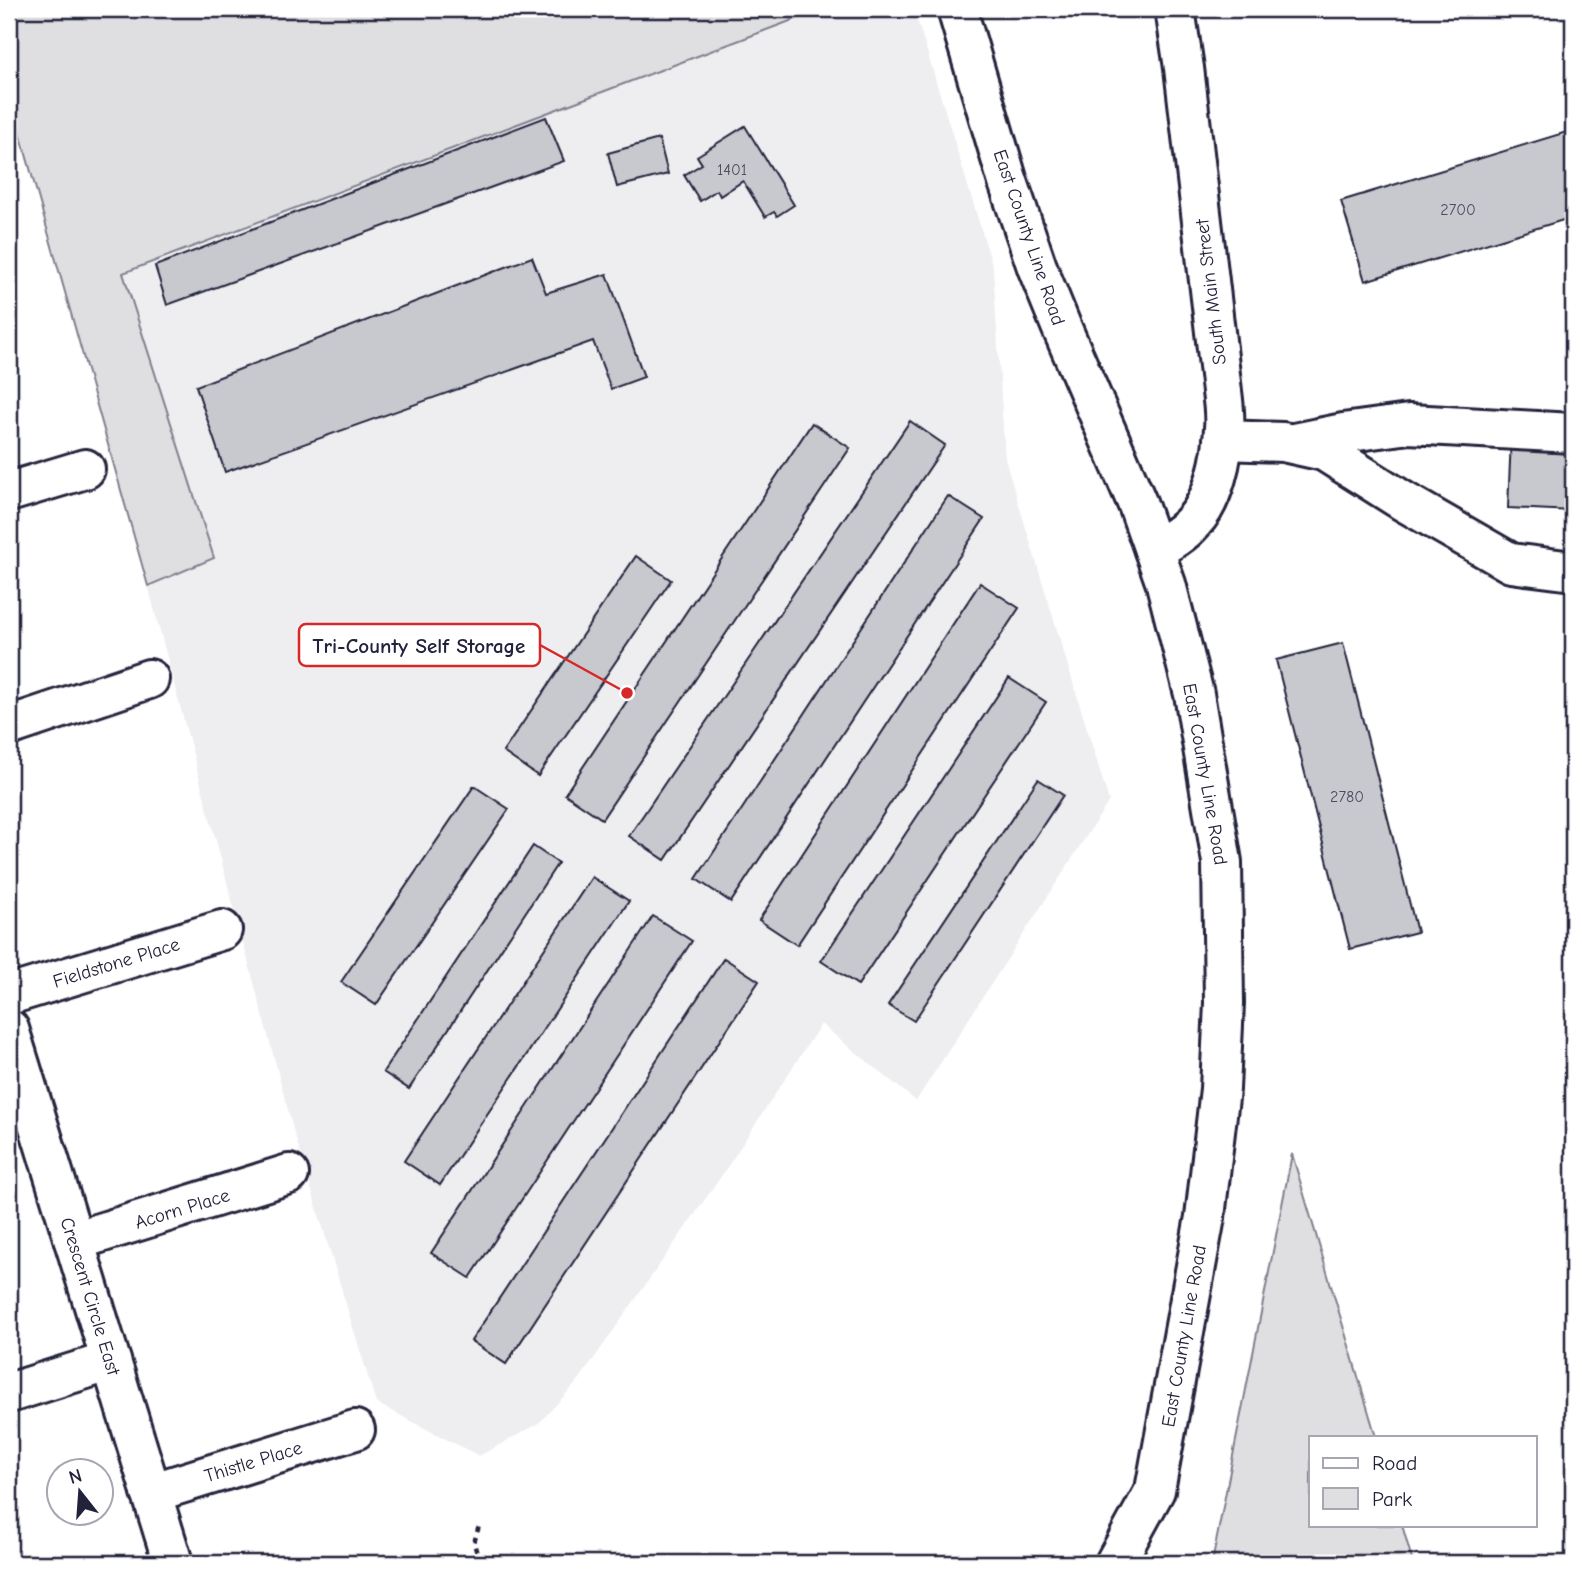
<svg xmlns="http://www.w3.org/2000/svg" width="1582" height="1572" viewBox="0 0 1582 1572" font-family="'Comic Neue',sans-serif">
<rect width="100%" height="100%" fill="#fff"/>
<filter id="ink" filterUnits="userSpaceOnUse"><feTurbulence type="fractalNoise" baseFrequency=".0143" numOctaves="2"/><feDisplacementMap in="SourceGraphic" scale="14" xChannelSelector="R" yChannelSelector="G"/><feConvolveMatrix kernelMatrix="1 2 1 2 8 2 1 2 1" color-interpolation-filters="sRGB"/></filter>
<g filter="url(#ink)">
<polygon fill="#eeeef1" points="822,9 914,9 993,268 1005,459 1109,801 916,1101 821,1024 720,1178 579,1380 538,1424 479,1456 376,1403 293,1129 148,586 214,558 123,273"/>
<g fill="#dfdfe2" stroke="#80808e" stroke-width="2">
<polygon points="9,9 822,9 123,273 214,558 148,586 9,94"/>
<polygon points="1292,1154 1376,1437 1311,1437 1311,1525 1402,1525 1413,1563 1212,1563"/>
</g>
<g fill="#c8c8cf" stroke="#22223b" stroke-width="2">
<polygon points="546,117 564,161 167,305 155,266"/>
<polygon points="745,126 794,205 777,216 774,212 765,217 743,181 720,196 717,190 700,201 684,175 702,164 697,156"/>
<polygon points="1573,130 1573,217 1365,281 1341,201"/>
<polygon points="659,139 668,174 617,187 608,153"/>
<polygon points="532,257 546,293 607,274 644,377 611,389 593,341 225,472 196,386"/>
<polygon points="910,421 945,445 665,860 629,836"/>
<polygon points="812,423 850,448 602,819 565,794"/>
<polygon points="1511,438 1573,441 1573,511 1508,508"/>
<polygon points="948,496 984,519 731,902 696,879"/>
<polygon points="636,556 671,580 538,776 503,752"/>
<polygon points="980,583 1019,608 797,945 759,920"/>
<polygon points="1343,643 1417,932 1350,949 1276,660"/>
<polygon points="1009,678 1046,702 858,985 821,961"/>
<polygon points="1038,779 1063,795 914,1021 888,1005"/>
<polygon points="474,786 509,809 376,1005 341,982"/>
<polygon points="533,846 558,863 409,1089 383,1072"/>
<polygon points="592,877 629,901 440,1185 404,1161"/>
<polygon points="653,916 692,941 470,1278 431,1253"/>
<polygon points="724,958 759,981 506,1364 471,1341"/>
</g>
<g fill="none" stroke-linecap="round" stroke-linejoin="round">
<g stroke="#22223b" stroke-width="44">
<g id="minor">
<polyline points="1223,440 1283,442 1324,451 1403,501 1511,563 1573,571"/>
<polyline points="1294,443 1343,433 1409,424 1573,433"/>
<polyline points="9,492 85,469"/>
<path d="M1154 550C1169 542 1183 534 1194 521 1214 500 1223 456 1224 428 1225 419 1224 409 1223 400L1184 68 1175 9"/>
<polyline points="9,726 149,679"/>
<polyline points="9,995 222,930"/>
<polyline points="9,1029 173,1563"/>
<polyline points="74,1241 289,1174"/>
<polyline points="9,1393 111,1361"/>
<polyline points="151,1493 355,1430"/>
</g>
</g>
<g stroke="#22223b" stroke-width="44">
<polyline id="major" points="957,9 1007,179 1037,267 1061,326 1138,505 1166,584 1194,694 1222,862 1224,1003 1220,1089 1205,1217 1155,1490 1115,1563"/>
</g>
<polyline stroke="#22223b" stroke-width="4.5" stroke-dasharray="5 5" stroke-linecap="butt" points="479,1561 474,1543 479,1526"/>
<use href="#minor" stroke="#fff" stroke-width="38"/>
<use href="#major" stroke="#fff" stroke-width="38"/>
</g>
</g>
<g text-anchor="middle" stroke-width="5" stroke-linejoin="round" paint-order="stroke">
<g font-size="16" fill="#4c4c60">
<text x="732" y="175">1401</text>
<text x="1458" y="215">2700</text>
<text x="1347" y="802">2780</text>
</g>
<g font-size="19" fill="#22223b" stroke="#fff">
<text transform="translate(1030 237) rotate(71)" y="7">East County Line Road</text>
<text transform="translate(1210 292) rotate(-97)" y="7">South Main Street</text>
<text transform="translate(1206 774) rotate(80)" y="7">East County Line Road</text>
<text transform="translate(116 962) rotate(-17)" y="7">Fieldstone Place</text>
<text transform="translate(182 1208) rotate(-17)" y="7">Acorn Place</text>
<text transform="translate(91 1296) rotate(73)" y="7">Crescent Circle East</text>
<text transform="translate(1183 1336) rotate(-80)" y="7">East County Line Road</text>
<text transform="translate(253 1461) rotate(-17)" y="7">Thistle Place</text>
</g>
</g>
<path fill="none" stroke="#d62828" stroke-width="2.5" d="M627 693L540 645"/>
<circle fill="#d62828" stroke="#fff" stroke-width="2.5" cx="627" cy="693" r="7"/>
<rect fill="#fff" stroke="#d62828" stroke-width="2.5" x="299" y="624" width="241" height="42" rx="7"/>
<g font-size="21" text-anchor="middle" font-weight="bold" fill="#22223b">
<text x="419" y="653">Tri-County Self Storage</text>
</g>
<rect width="1582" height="1572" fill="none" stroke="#fff" stroke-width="35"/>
<rect x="18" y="18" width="1547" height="1537" fill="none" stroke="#22223b" stroke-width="2.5" filter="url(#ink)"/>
<rect x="1309" y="1436" width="228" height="91" fill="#ffffff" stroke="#a7a7b1" stroke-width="2"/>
<rect x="1323" y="1458" width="35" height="10" fill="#ffffff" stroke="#a7a7b1" stroke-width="2"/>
<text x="1372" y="1470" font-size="21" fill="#22223b">Road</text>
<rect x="1323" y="1488" width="35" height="21" fill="#dfdfe2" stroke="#a7a7b1" stroke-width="2"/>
<text x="1372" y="1506" font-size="21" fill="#22223b">Park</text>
<g transform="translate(80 1492) rotate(343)"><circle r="33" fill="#ffffff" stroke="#a7a7b1" stroke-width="2"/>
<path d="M0-5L12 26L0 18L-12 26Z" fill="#22223b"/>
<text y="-10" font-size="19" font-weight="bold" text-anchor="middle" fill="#22223b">N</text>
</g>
</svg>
